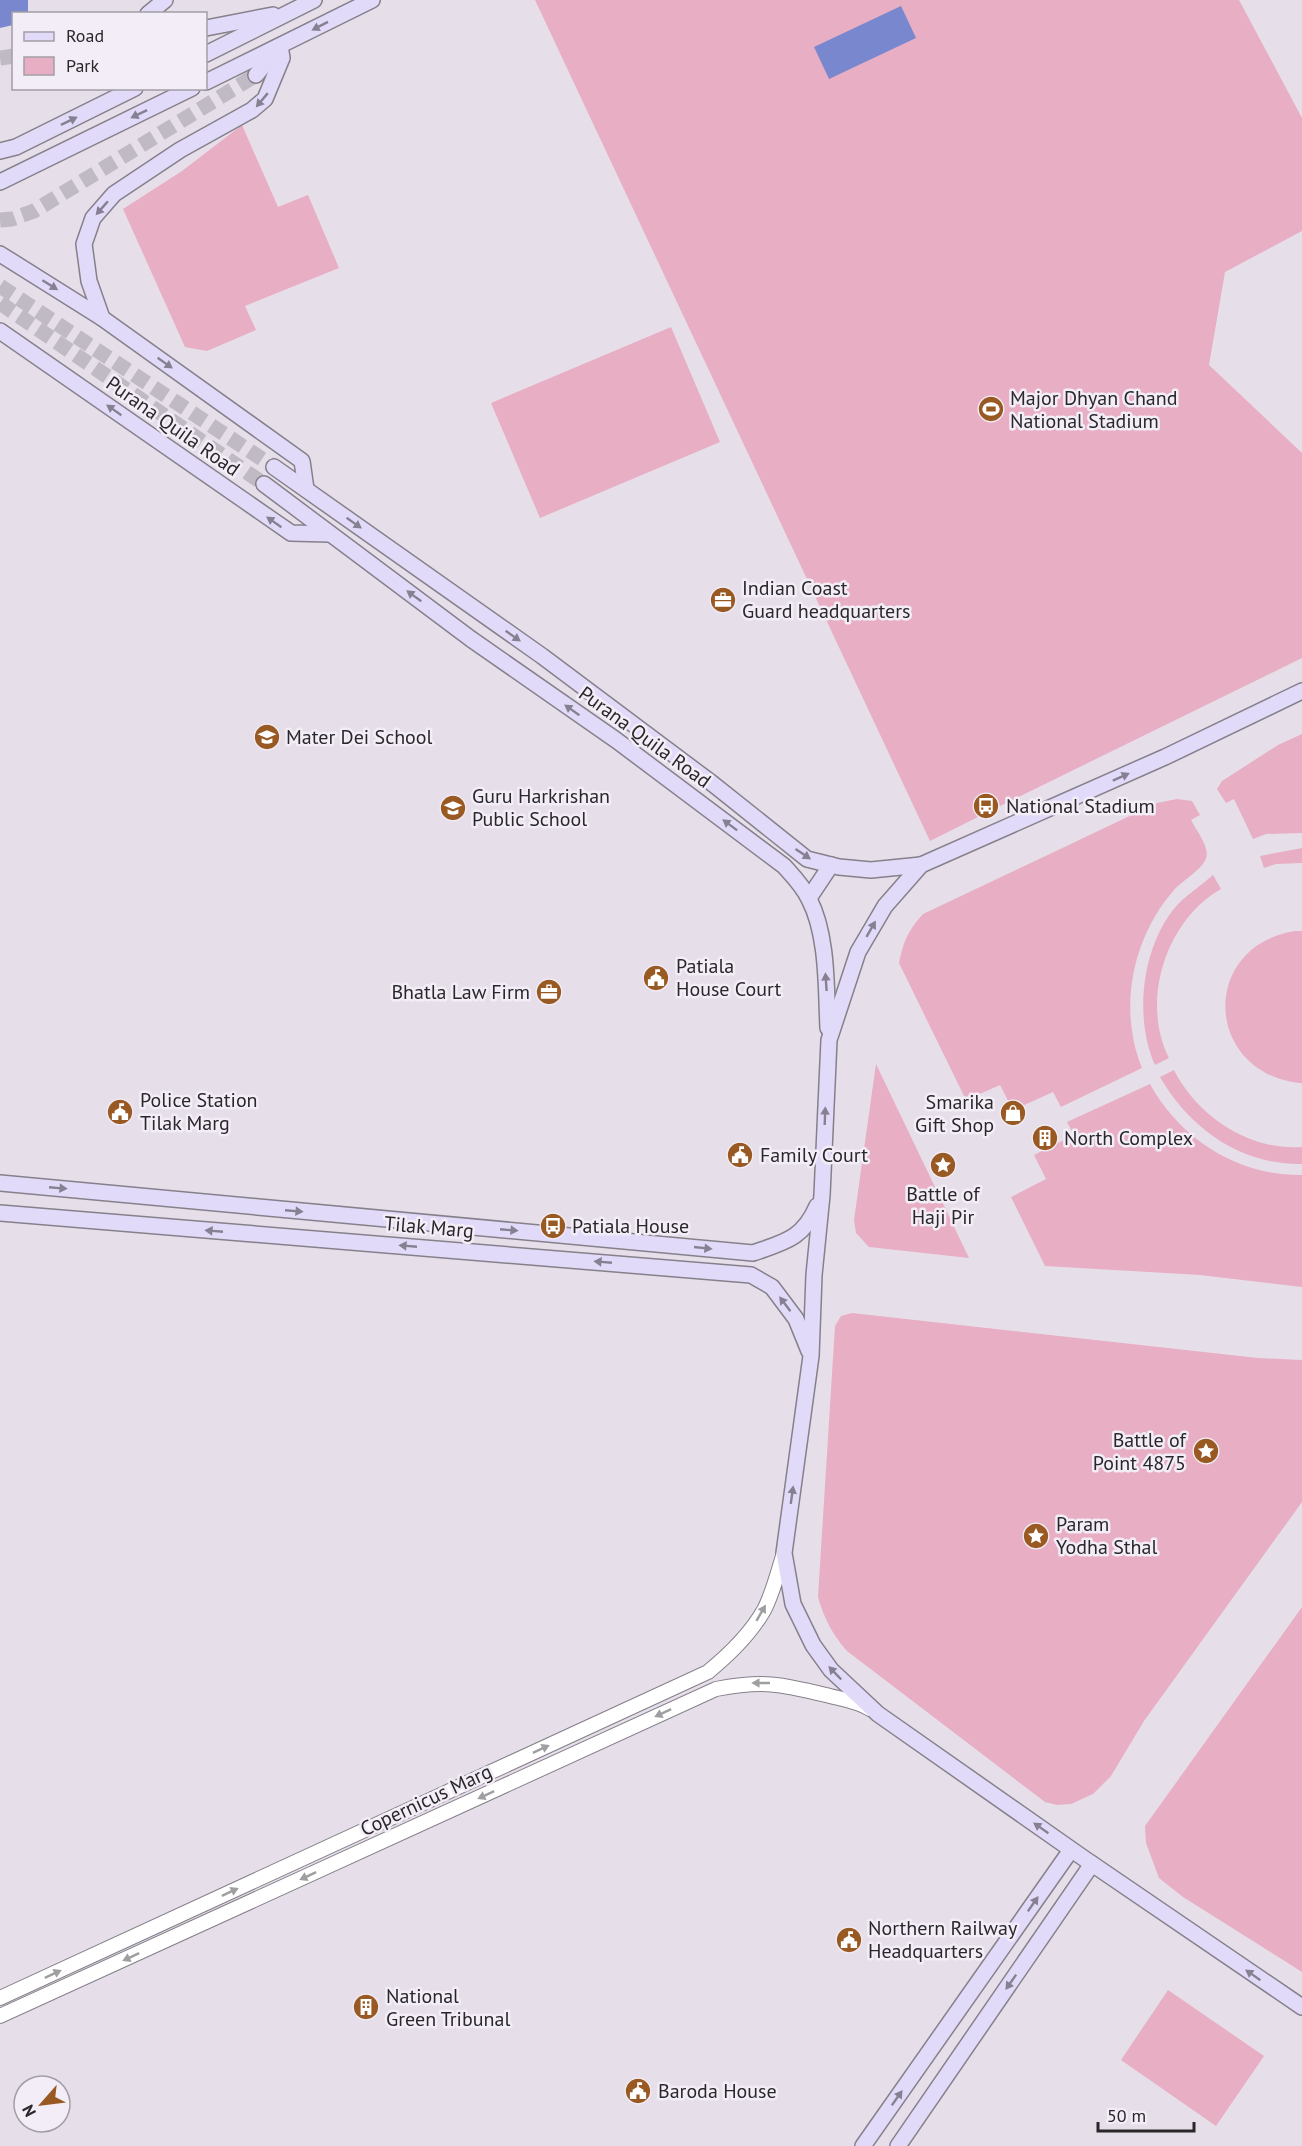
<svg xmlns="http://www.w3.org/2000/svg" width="1302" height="2146" viewBox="0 0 1302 2146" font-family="'PT Sans',sans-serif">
<rect width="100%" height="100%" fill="#e6dfea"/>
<g fill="#e8aec3">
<polygon points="535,0 1239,0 1302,118 1302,231 1225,272 1209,365 1302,453 1302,658 1000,806 994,796 973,807 978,817 930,841"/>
<polygon points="242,125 278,207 308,195 339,268 245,306 256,330 207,351 185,347 123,209 182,171"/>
<polygon points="671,327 720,442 540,518 491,403"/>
<polygon points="1302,734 1302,833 1266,834 1253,839 1234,799 1226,803 1217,789 1222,781 1278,745"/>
<path d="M1177 799 1192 801 1200 815 1191 820C1196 830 1210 847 1206 858 1203 869 1182 881 1174 890 1132 938 1118 1009 1142 1068L1061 1107 1053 1092 1013 1110 1000 1085 966 1100 899 963C904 940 908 931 923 914L1157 803Z"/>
<polygon points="1302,848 1302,863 1276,864 1264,868 1260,856"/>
<path d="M1213 875 1221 889C1166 920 1140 1001 1169 1058L1155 1065C1133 1017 1142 940 1181 901 1191 892 1203 884 1213 875Z"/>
<path d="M1295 931H1302V1083H1299C1204 1072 1199 946 1295 931Z"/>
<polygon points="876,1064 969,1258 869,1247 856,1233 854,1220"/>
<path d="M1174 1070C1197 1116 1249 1151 1302 1147V1164C1241 1165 1190 1129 1160 1077Z"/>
<path d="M1150 1084C1180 1139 1238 1176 1302 1175V1287L1200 1275 1045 1266 1011 1197 1046 1179 1034 1155 1074 1135 1067 1122Z"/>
<path d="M852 1313 1258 1358 1302 1360V1502L1144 1721 1111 1776 1093 1794 1071 1804 1057 1805 1045 1802 847 1651C832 1634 824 1618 818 1597L835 1326 841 1316Z"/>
<polygon points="1302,1607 1302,1972 1183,1897 1159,1878 1146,1843 1145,1826"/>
<polygon points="1168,1990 1264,2056 1216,2126 1121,2060"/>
</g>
<g fill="#7988ce">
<polygon points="0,0 28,0 28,13 14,14 13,25 0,28"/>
<polygon points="901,6 916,38 829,79 814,47"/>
</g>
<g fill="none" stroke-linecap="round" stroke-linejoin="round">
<g stroke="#c0bac4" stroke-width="15" stroke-dasharray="15 8" stroke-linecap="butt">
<polyline points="0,58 14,56"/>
<polyline points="0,220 12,219 34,211 256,75"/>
<polyline points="0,286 274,467"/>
<polyline points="0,303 264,484"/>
</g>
<g stroke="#86808a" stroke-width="16">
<g id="tertiary">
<path d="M0 1998 708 1672C730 1654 750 1635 764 1610 773 1593 778 1571 784 1553"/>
<path d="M0 2016 716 1689C764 1680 780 1684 826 1695 841 1699 857 1701 870 1709"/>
</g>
</g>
<g stroke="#86808a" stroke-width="18">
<g id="secondary">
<polyline points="148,14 165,0"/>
<polyline points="206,28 273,15"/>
<polyline points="280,46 282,58 265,99 252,110 180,150 114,194 93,218 84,244 89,281 102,318 302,461 306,489"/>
<polyline points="206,54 314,0"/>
<polyline points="256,75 276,51"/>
<polyline points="206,82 372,0"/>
<polyline points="0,151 16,147 135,88"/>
<polyline points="0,182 192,88"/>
<polyline points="0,254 102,318"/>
<polyline points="0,331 291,533 329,534"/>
<polyline points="274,467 542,656 713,784 807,859 839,867 871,870 921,865"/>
<path d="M264 484 471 639 616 740 784 866C793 876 803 886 809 899 828 935 826 989 828 1028"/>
<polyline points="1302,691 1165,757 921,865 885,906 858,952 829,1040 822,1195 814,1275 811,1356 784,1553 793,1604 813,1645 831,1670 878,1714 1082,1857 1302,2007"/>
<polyline points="809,898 831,865"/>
<path d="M0 1183 753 1253C784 1242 803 1239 817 1206"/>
<polyline points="0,1213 751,1275 772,1287 796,1319 809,1351"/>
<polyline points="863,2146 1071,1850"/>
<polyline points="898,2146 1092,1864"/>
</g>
</g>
<use href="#tertiary" stroke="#fff" stroke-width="14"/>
<use href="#secondary" stroke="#e2daf9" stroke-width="15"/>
</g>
<defs><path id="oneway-solid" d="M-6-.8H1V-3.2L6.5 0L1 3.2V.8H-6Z" transform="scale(1.5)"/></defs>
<g fill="#868092">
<use href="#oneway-solid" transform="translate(320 26) rotate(153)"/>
<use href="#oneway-solid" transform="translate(262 100) rotate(130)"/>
<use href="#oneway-solid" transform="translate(139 114) rotate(154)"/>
<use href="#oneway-solid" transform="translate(69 121) rotate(-26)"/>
<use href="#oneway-solid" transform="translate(102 208) rotate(131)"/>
<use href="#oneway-solid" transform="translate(50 285) rotate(32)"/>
<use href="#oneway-solid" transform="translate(165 363) rotate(35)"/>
<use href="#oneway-solid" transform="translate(114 410) rotate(-145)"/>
<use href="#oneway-solid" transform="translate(274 522) rotate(-145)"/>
<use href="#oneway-solid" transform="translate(354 523) rotate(35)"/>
<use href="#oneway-solid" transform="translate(414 596) rotate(-144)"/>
<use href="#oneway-solid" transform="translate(513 636) rotate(35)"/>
<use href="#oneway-solid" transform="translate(572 710) rotate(-145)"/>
<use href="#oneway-solid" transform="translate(1121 777) rotate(-24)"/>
<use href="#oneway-solid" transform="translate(730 825) rotate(-143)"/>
<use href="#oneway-solid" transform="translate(803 854) rotate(34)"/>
<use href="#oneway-solid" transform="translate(871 929) rotate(-60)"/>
<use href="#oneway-solid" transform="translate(826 982) rotate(-94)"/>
<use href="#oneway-solid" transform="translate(825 1116) rotate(-88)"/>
<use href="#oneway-solid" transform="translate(58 1188) rotate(5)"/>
<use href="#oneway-solid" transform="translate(294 1211) rotate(5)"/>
<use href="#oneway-solid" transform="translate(509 1230) rotate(5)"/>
<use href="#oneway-solid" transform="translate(214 1231) rotate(-175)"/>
<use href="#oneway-solid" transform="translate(408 1246) rotate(-175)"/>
<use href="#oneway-solid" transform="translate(703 1248) rotate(6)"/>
<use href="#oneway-solid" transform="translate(603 1262) rotate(-175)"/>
<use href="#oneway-solid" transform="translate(785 1304) rotate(-127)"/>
<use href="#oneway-solid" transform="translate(792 1495) rotate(-82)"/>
<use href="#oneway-solid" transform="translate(835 1673) rotate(-134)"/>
<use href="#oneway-solid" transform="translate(1041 1828) rotate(-145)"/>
<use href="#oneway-solid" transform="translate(1033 1904) rotate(-55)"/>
<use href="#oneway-solid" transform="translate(1253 1975) rotate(-145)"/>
<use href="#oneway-solid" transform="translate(1011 1982) rotate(125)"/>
<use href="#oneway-solid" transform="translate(897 2098) rotate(-55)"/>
</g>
<g fill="#9f9ea0">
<use href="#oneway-solid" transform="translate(761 1613) rotate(-60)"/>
<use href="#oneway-solid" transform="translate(761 1683) rotate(-180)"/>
<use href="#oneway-solid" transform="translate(663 1713) rotate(155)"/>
<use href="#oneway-solid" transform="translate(541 1749) rotate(-25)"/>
<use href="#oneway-solid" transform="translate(486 1795) rotate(155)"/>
<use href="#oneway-solid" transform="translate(308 1876) rotate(155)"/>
<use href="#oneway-solid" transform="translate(230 1892) rotate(-25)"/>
<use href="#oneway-solid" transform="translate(131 1957) rotate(155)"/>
<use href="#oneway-solid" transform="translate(53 1974) rotate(-25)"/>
</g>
<defs>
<g id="stadium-disc" transform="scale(1.35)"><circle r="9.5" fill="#995923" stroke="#f3edf7"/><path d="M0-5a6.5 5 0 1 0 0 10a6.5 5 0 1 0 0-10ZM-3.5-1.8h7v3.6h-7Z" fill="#fff"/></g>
<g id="office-disc" transform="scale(1.35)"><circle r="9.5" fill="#995923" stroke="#f3edf7"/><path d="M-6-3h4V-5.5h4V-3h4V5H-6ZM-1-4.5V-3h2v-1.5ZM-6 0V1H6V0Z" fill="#fff"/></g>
<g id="school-disc" transform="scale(1.35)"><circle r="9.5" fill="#995923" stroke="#f3edf7"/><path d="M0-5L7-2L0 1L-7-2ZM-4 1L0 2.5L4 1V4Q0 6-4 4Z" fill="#fff"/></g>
<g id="bus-disc" transform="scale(1.35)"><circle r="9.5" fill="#995923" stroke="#f3edf7"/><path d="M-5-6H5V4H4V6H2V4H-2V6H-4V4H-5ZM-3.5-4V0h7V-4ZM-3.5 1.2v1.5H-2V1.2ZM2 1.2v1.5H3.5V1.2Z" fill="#fff"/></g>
<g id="civic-disc" transform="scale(1.35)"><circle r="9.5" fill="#995923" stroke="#f3edf7"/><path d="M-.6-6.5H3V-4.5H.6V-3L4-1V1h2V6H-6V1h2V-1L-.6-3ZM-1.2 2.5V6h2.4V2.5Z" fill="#fff"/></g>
<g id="shop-disc" transform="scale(1.35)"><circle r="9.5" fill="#995923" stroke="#f3edf7"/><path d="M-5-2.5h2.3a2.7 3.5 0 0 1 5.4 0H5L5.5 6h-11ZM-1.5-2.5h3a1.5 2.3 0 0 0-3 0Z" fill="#fff"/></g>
<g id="building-disc" transform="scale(1.35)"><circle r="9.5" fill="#995923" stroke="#f3edf7"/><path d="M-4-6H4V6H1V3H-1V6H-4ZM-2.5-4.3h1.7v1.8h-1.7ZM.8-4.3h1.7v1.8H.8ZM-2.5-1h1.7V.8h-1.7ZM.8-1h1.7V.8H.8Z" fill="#fff"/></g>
<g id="sight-disc" transform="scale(1.35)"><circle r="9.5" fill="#995923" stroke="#f3edf7"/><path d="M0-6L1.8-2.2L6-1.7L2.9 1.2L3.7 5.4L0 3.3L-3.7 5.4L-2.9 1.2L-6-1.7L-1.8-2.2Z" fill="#fff"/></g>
</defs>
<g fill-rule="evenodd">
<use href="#stadium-disc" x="991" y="409"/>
<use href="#office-disc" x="723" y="600"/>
<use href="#school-disc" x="267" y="737"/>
<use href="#bus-disc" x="986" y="806"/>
<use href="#school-disc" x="453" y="808"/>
<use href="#civic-disc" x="656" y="978"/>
<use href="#office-disc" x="549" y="992"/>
<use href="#civic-disc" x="120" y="1112"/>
<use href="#shop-disc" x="1013" y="1113"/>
<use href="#building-disc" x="1045" y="1138"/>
<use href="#civic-disc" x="740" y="1155"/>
<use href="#sight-disc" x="943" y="1165"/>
<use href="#bus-disc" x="553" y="1226"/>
<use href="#sight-disc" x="1206" y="1451"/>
<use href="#sight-disc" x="1036" y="1536"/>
<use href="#civic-disc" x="849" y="1940"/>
<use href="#building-disc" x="366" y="2007"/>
<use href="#civic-disc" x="638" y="2091"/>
</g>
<g text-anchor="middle" stroke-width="5" stroke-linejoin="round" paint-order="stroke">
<g font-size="20" fill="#2a272b" stroke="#f3edf7" text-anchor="start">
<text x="1010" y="405">Major Dhyan Chand<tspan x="1010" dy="23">National Stadium</tspan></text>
<text x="742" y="595">Indian Coast<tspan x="742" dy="23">Guard headquarters</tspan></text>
<text x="286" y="744">Mater Dei School</text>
<text x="472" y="803">Guru Harkrishan<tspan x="472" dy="23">Public School</tspan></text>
<text x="1006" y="813">National Stadium</text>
<text x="676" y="973">Patiala<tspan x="676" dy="23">House Court</tspan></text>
<text x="530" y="999" text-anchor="end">Bhatla Law Firm</text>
<text x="140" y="1107">Police Station<tspan x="140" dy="23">Tilak Marg</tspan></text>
<text x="994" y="1109" text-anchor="end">Smarika<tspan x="994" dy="23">Gift Shop</tspan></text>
<text x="1064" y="1145">North Complex</text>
<text x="760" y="1162">Family Court</text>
<text x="943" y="1201" text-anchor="middle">Battle of<tspan x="943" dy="23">Haji Pir</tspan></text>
<text x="572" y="1233">Patiala House</text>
<text x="1186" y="1447" text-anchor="end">Battle of<tspan x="1186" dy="23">Point 4875</tspan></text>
<text x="1056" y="1531">Param<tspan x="1056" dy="23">Yodha Sthal</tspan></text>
<text x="868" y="1935">Northern Railway<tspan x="868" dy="23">Headquarters</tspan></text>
<text x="386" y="2003">National<tspan x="386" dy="23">Green Tribunal</tspan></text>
<text x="658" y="2098">Baroda House</text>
</g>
<g font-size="20" fill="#2a272b" stroke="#f3edf7">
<text transform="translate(173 426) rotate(35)" y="7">Purana Quila Road</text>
<text transform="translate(645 737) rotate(36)" y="7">Purana Quila Road</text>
<text transform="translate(429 1227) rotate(5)" y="7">Tilak Marg</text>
<text transform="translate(426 1800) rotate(-25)" y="7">Copernicus Marg</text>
</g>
</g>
<rect x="12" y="12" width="195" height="78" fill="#f3edf7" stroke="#a39ea5" stroke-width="1.5"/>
<rect x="24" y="32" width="30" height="9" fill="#e2daf9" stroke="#a39ea5" stroke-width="1.5"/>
<text x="66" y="42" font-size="18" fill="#2a272b">Road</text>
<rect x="24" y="57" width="30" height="18" fill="#e8aec3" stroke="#a39ea5" stroke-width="1.5"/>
<text x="66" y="72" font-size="18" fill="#2a272b">Park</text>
<g transform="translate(42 2104) rotate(242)"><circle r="28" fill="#f3edf7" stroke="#a39ea5" stroke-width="1.5"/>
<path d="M0-4.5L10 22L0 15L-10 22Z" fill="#995923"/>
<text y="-9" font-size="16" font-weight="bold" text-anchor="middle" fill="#2a272b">N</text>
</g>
<path d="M1098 2122v9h96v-9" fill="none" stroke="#2a272b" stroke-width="3"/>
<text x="1107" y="2122" font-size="18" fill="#2a272b" stroke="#f3edf7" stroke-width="4.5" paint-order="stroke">50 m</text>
</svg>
